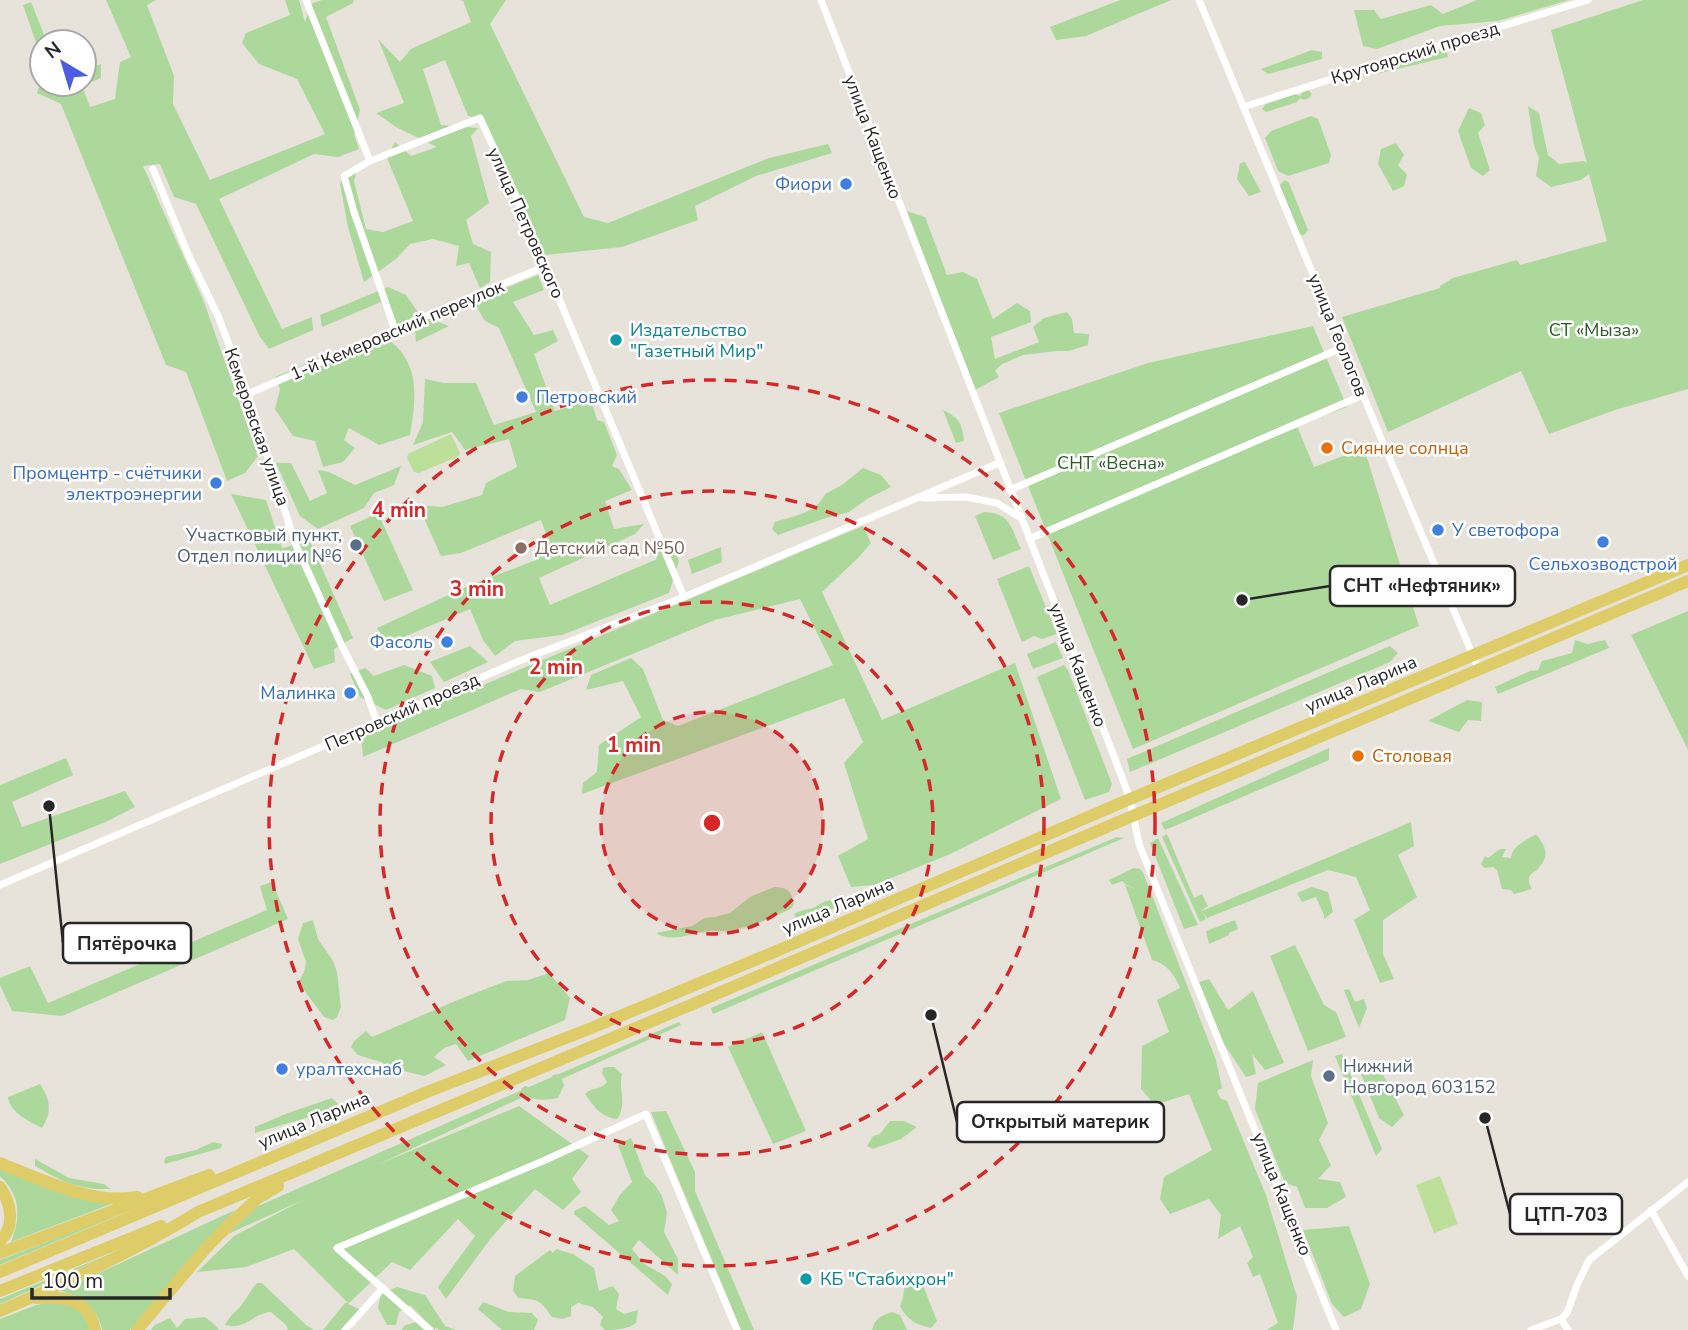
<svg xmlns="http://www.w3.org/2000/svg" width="1688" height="1330" viewBox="0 0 1688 1330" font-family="'Nunito Sans',sans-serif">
<rect width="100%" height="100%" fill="#e8e3da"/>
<g fill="#acd89c">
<polygon points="106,0 156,0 147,5 174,76 173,104 210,180 325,134 297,79 259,64 242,43 246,33 290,15 285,0 299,0 305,22 311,4 322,0 354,0 353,3 326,17 360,110 354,135 359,149 338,157 314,154 219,199 282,329 312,317 313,330 269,349 260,337 196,204 174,197 160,164 143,166 204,302 258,456 245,473 227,481 186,372 166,365 61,104 37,93 42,76 42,84 84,84 84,70 101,64 101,78 82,86 90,107 115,99 120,62 131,57"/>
<polygon points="460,0 506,0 490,24 584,217 608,223 769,158 828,144 832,153 756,176 695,206 698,220 622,247 545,255 484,119 468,116 445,60 423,69 441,125 478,128 471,136 489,203 466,220 473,244 491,252 490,282 480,288 469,263 456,266 459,246 433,239 410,244 396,259 364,282 348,227 340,184 347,170 356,173 354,181 366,229 383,232 413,221 387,158 395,142 411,156 437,147 396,127 376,113 404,103 378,39 400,62 411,49 471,22 463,1"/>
<polygon points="1120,0 1171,0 1086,36 1056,40 1050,27"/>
<polygon points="1477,0 1569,0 1498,21 1440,26 1377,49 1363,46 1354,10 1374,10 1381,19 1431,5 1443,14"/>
<polygon points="1643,0 1688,0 1688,389 1615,410 1549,434 1521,371 1388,432 1342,317 1440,288 1440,286 1453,278 1517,260 1520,265 1607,241 1589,174 1581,180 1551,187 1536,176 1539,158 1534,146 1528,106 1539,113 1548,155 1559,164 1583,161 1587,163 1551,30"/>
<polygon points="31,2 47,42 42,42 42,60 23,5"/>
<polygon points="1312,50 1322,52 1322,59 1268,74 1261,69"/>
<polygon points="1434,50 1447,52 1448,57 1376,74 1384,66"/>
<polygon points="1308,90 1312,94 1309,98 1304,100 1300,98 1297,102 1266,112 1262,109 1266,104 1295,94 1300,96 1303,92"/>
<polygon points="1469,108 1481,113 1485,125 1478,133 1490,170 1483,176 1471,168 1458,131"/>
<polygon points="1311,116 1318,119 1331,155 1329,163 1288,176 1278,171 1265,138 1271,131"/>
<polygon points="1396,143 1404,155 1398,165 1407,175 1404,186 1393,191 1378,164 1381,149"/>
<polygon points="1245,162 1261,192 1249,196 1237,179 1240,163"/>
<polygon points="1285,180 1289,183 1308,230 1304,235 1300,235 1279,186"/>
<polygon points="907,211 925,217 947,275 963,272 977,279 993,319 1017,303 1030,311 1031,322 991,337 995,359 1039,342 1033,327 1044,318 1067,312 1072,319 1074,333 1089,334 1088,345 1069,351 1057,351 1023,355 1002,364 995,371 999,377 975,390"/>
<polygon points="538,275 544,290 513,302 534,335 553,330 558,341 534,354 555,411 591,400 597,420 604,422 617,455 612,466 619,469 632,490 605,501 614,529 644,524 635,534 539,578 550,605 657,559 654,543 670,538 679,561 669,593 562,635 515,641 495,656 483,640 470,609 387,644 377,628 468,586 536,560 537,550 549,542 541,520 461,553 441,556 418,505 442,507 482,495 486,483 517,467 509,439 465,450 452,432 413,445 423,422 425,379 444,383 476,383 494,425 536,412 499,328 485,321 473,301"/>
<polygon points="388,287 406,295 420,315 449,326 416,342 415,329 390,321 381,302 322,327 320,315"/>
<polygon points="1313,326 1347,407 1297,426 1314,467 1364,448 1419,626 1133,749 999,413 1148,363"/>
<path d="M378 333C384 337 391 341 396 346 421 371 415 404 410 435L379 445 349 428 344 440 355 448 343 462 323 467 315 441 293 436 275 409 280 389 275 377Z"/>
<path d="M943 410C959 418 962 423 964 441L956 443Z"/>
<polygon points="276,463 291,463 310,501 327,493 318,470 329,472 355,485 401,466 394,485 374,493 364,508 318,529 300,516"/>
<path d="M863 468 881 475 891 487 867 499 849 512 823 519 778 535 772 529 775 522C793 516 817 513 825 494L842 485Z"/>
<polygon points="231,494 266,500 282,548 310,541 353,638 334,649 335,662 314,669"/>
<path d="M984 512C1011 513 1011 528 1021 549L993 560 975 516Z"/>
<polygon points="378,513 413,590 384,601 350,526"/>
<polygon points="863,526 871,543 859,557 822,592 882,720 1015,663 1061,799 948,855 874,885 851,887 838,856 868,839 844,763 863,742 844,698 582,794 583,783 597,772 599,745 641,717 623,681 586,690 591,675 631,658 643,669 663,720 678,726 833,665 800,599 715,620 540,692 521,689 363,757 361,736"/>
<polygon points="721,547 722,562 692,574 688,560"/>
<polygon points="1029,566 1057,634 1042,639 1034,636 1022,642 997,579"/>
<polygon points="1688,611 1688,750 1631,635"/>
<polygon points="1575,640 1587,644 1605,640 1609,648 1498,694 1495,687 1530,671 1538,670 1542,661 1572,653"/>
<polygon points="1056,642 1063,658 1033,669 1027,654"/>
<polygon points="470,646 488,662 444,682 430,662"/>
<polygon points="1390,646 1398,653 1390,662 1130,772 1127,759"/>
<polygon points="404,665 432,676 435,688 386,710 360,697 350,674 365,668 374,676"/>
<polygon points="1064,665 1068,670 1112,784 1109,792 1085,800 1037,677"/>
<polygon points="1467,700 1482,702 1481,721 1468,720 1459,732 1428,721"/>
<polygon points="1329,748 1329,760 1165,830 1161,823"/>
<polygon points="66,758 73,775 12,802 22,827 125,791 135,807 106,822 0,864 0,785"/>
<polygon points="1411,822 1414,846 1398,855 1417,897 1383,920 1383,954 1394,979 1380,983 1354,920 1370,910 1356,877 1328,870 1207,918 1203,913 1206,919 1200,922 1162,837 1167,834 1194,898 1202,894 1208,906 1202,910 1202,911"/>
<path d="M1536 834C1547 848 1550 856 1537 870 1534 872 1530 874 1529 878 1528 881 1530 886 1532 889L1514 894 1511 890 1502 889 1497 870 1493 867 1484 868 1481 864 1485 856 1488 858 1500 849H1506L1502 857 1511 858C1511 846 1527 840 1536 834Z"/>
<polygon points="1117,837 1124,838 713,1014 711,1008"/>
<polygon points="1158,838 1198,925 1184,929 1150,843"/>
<path d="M1134 868 1140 869 1143 872 1216 1060 1222 1088 1217 1091 1220 1098 1227 1101 1266 1195 1297 1297 1293 1330H1267L1278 1323 1260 1274 1253 1277 1247 1263 1253 1257 1240 1226 1218 1239 1221 1215 1209 1199 1170 1214 1160 1199 1164 1177 1212 1150 1189 1094 1155 1105 1141 1089 1142 1046 1169 1032 1157 1000 1180 988C1175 975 1166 963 1152 960L1125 885 1135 889 1125 884 1123 881 1112 885 1109 880Z"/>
<polygon points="272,882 288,919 62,1016 12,1011 0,985 0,978 30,966 48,1003 267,910 260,886"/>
<path d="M774 887C787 887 791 891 794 903L792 908C777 916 747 928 731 930 723 932 716 930 709 931 691 932 673 944 656 933L692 926 705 918 715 917 730 913 750 897Z"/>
<polygon points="1312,887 1328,892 1333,912 1324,919 1324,915 1316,897 1302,902 1297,893"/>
<path d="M830 900 837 907 800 920 796 918 794 914C802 909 808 910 815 907 820 904 824 901 830 900Z"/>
<polygon points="313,920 318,939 333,961 337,972 341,1007 337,1017 333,1020 324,1017 301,986 299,981 304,972 306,962 298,939 303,923"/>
<polygon points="1235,920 1238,929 1229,933 1229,935 1209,944 1206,931"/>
<polygon points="1295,945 1324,1005 1336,1012 1346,1037 1308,1051 1270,956"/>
<polygon points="549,973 570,998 565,1020 468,1061 456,1044 444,1048 434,1057 446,1065 425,1076 394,1069 381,1062 358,1055 351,1047 354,1041 366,1031 372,1037 460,999 506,981 528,980"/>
<polygon points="1209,979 1228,1010 1253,991 1284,1063 1265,1070 1252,1054 1256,1074 1246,1077 1224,1044 1199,982"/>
<polygon points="1349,989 1355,1002 1364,999 1367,1008 1359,1028 1344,990"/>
<path d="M679 1022 681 1025 562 1079 564 1085 558 1098C548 1100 535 1101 525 1096L379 1164 519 1106 589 1156 572 1179 581 1192 563 1210 535 1189 491 1238 446 1299 438 1287 475 1236 458 1219 410 1270 392 1262 348 1304 359 1309 350 1330H323L345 1303H348L294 1249 246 1267 197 1272 234 1236 303 1200 228 1234 256 1207 522 1090 521 1089 525 1086 529 1087 552 1077 553 1075 559 1074Z"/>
<polygon points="762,1032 806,1131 773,1144 728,1047"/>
<polygon points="1342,1054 1382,1149 1376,1156 1335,1056"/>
<polygon points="1313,1060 1311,1076 1328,1123 1319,1140 1331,1165 1318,1179 1340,1182 1346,1197 1327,1208 1305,1208 1297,1187 1285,1183 1255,1109 1258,1083"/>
<polygon points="1377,1063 1404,1115 1392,1127 1379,1118 1359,1069"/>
<path d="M608 1067H614L622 1074C618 1090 628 1104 617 1119 601 1117 594 1107 585 1094 591 1087 602 1090 607 1082L602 1073 603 1068Z"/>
<path d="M40 1084C51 1101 52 1112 42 1128 29 1121 10 1113 8 1097Z"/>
<polygon points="332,1098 338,1104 326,1112 255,1133 255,1127 288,1113"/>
<path d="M666 1111 695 1172V1191L754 1330H741C711 1257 680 1185 651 1112Z"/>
<polygon points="890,1121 904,1121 917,1127 901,1139 873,1149 867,1146 873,1136 880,1134"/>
<polygon points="631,1138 645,1175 655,1185 662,1196 667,1213 664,1232 678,1259 678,1275 639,1240 632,1249 643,1263 665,1276 672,1284 668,1295 574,1214 574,1211 585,1206 609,1225 619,1221 611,1210 620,1195 632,1182 618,1145"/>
<polygon points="213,1142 222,1144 221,1148 165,1164 164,1161 166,1157 196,1150"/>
<path d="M35 1159 69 1178 104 1184 111 1189C77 1190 63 1182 35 1166Z"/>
<path d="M0 1167 114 1203 11 1242C21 1217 21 1196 0 1176Z"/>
<polygon points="152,1201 0,1265 0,1260"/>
<path d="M235 1210 130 1330H102C99 1309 80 1295 60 1291Z"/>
<polygon points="1349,1226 1370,1284 1361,1309 1344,1317 1332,1304 1303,1230"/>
<polygon points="127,1247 0,1304 0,1299"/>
<path d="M556 1249 573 1254 594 1268 599 1291 613 1286 619 1294 616 1309 624 1314 638 1310 636 1323C628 1329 616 1330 605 1330L600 1325 603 1317 593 1307 578 1303 571 1307V1316L562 1319 552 1317C540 1300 540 1300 518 1298L513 1290 515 1276 550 1250 553 1253Z"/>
<path d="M919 1275 937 1321 931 1328C916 1324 908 1321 900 1306L903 1297 906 1277Z"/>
<path d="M257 1283H262L306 1325 314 1330H288L286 1325 271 1312C250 1314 249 1330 225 1325 229 1317 234 1313 240 1307 247 1299 250 1290 257 1283Z"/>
<polygon points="397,1287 425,1295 445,1326 456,1330 439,1330 436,1328 434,1330 402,1330 404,1326 424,1319 410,1305 399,1312 396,1325 387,1325 378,1308 381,1294"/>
<path d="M57 1301C80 1308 80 1309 91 1330H0V1319L36 1305Z"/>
<polygon points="483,1302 509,1312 532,1313 538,1320 534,1330 502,1330 478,1309"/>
<path d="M892 1312 900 1315 907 1330H872C874 1319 882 1315 892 1312Z"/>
<polygon points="205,1317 214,1324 219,1330 152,1330 151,1329 155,1325 170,1318 177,1328 185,1319"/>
</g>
<g fill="#bcdf99">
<polygon points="451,434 460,453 457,457 419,473 414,472 407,458 408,454"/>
<polygon points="1440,1176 1458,1224 1434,1233 1416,1185"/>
</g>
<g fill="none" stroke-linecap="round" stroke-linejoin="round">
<g stroke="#fff" stroke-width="7">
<polyline points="306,0 370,161 480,118 516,196 684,597"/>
<polyline points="821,0 1115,759 1130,799 1139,844 1336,1330"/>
<polyline points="1199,0 1378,431 1479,670"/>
<polyline points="1243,107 1446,43 1588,0"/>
<polyline points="370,161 344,176 354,212 395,330"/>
<polyline points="153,169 188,254 218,316 248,394 295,543 342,646 368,697 377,723"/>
<polyline points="248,394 405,325 546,266"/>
<polyline points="1010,490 1344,347"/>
<polyline points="923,498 966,497 997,503 1021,518"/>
<polyline points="1029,539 1363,395"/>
<polyline points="0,885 377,723 519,661 684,597 999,463"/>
<polyline points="1651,1210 1688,1276"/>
<polyline points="1561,1319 1568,1330"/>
<polyline points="345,1330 383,1288"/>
<polyline points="430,1330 337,1248 543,1161 646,1114 737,1330"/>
<polyline points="1531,1330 1561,1319 1567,1313 1577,1285 1589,1260 1688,1182"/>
</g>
<g stroke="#decc68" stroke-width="12">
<path d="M0 1163C40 1179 92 1205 137 1197"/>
<path d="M0 1187C11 1203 16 1226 0 1241"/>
<polyline points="0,1253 209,1175"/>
<polyline points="0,1272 427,1092 589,1029 779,950 1130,799 1688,565"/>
<polyline points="0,1291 161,1226"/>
<path d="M36 1298C62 1296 89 1298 95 1330"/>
<path d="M0 1311C68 1282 135 1251 198 1212L693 1004 1050 851 1688 581"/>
<polyline points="137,1330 206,1248 232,1222 258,1198 278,1186"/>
</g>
</g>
<circle cx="712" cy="823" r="111" fill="#d62828" fill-opacity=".12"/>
<g fill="none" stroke="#d62828" stroke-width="3.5" stroke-dasharray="12 9">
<circle cx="712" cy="823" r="111"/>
<circle cx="712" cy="823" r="221"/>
<circle cx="712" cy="823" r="332"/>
<circle cx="712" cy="823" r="443"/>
</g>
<g fill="#3f7fe0" stroke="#fff" stroke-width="2.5">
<circle cx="846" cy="184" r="7"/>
<circle cx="522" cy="397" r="7"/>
<circle cx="216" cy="483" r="7"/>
<circle cx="1438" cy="530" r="7"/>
<circle cx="1603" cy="542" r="7"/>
<circle cx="447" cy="642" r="7"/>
<circle cx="350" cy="693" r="7"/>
<circle cx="282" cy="1069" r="7"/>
</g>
<g fill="#0f9aa8" stroke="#fff" stroke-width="2.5">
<circle cx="616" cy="340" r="7"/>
<circle cx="806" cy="1279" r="7"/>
</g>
<g fill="#e8710a" stroke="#fff" stroke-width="2.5">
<circle cx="1327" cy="448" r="7"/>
<circle cx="1358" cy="756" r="7"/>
</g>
<g fill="#5c6f8a" stroke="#fff" stroke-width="2.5">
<circle cx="356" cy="545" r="7"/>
<circle cx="1329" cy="1076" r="7"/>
</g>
<circle fill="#8d6e63" stroke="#fff" stroke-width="2.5" cx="521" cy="548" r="7"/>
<g text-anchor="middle" stroke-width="5" stroke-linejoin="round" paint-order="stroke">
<g font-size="18" fill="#272727" stroke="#fff">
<text transform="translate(1415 53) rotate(-17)" y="6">Крутоярский проезд</text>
<text transform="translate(873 137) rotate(69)" y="6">улица Кащенко</text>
<text transform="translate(526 223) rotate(66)" y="6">улица Петровского</text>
<text transform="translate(397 330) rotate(-23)" y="6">1-й Кемеровский переулок</text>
<text transform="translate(1338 335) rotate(68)" y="6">улица Геологов</text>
<text transform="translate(257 427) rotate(71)" y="6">Кемеровская улица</text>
<text transform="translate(1078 665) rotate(69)" y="6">улица Кащенко</text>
<text transform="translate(1361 684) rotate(-23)" y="6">улица Ларина</text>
<text transform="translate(402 712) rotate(-24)" y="6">Петровский проезд</text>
<text transform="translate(838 906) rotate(-23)" y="6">улица Ларина</text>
<text transform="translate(314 1120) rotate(-23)" y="6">улица Ларина</text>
<text transform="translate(1282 1194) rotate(68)" y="6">улица Кащенко</text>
</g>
<g font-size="18" fill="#366cbe" stroke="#fff" text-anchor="end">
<text x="832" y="190">Фиори</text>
<text x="536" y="403" text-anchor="start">Петровский</text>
<text x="202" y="479">Промцентр - счётчики<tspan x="202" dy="21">электроэнергии</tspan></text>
<text x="1452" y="536" text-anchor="start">У светофора</text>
<text x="1603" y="570" text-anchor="middle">Сельхозводстрой</text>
<text x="433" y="648">Фасоль</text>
<text x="336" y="699">Малинка</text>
<text x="296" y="1075" text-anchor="start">уралтехснаб</text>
</g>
<g font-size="18" fill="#0d838f" stroke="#fff" text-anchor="start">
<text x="630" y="336">Издательство<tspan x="630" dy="21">"Газетный Мир"</tspan></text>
<text x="820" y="1285">КБ "Стабихрон"</text>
</g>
<g font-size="18" fill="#285a21" stroke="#fff">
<text x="1594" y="336">СТ «Мыза»</text>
<text x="1111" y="469">СНТ «Весна»</text>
</g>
<g font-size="18" fill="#c56008" stroke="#fff" text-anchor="start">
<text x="1341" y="454">Сияние солнца</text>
<text x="1372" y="762">Столовая</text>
</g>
<g font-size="18" fill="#4e5e75" stroke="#fff" text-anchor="end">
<text x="342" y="541">Участковый пункт,<tspan x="342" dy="21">Отдел полиции №6</tspan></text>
<text x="1343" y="1072" text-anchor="start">Нижний<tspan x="1343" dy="21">Новгород 603152</tspan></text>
</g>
<g font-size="18" fill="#785e54" stroke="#fff" text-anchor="start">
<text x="535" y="554">Детский сад №50</text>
</g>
</g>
<circle cx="712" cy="823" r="10" fill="#d62828" stroke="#fff" stroke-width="3.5"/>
<g font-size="21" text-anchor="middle" font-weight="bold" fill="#d62828" stroke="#fff" stroke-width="5" stroke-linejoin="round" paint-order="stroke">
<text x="399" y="517">4 min</text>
<text x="477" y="596">3 min</text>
<text x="556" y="674">2 min</text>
<text x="634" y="752">1 min</text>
</g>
<path fill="none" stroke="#272727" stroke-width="2.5" d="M1242 600L1330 586M49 806L63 943M931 1015L957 1122M1485 1118L1510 1214"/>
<g fill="#272727" stroke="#fff" stroke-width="2.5">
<circle cx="1242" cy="600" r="7"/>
<circle cx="49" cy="806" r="7"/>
<circle cx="931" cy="1015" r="7"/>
<circle cx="1485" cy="1118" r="7"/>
</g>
<g fill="#fff" stroke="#272727" stroke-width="2.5">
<rect x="1330" y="566" width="185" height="40" rx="7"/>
<rect x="63" y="923" width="128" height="40" rx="7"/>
<rect x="957" y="1102" width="207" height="40" rx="7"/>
<rect x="1510" y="1194" width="112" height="40" rx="7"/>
</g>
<g font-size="19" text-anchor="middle" font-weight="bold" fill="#272727">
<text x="1422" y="592">СНТ «Нефтяник»</text>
<text x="127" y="950">Пятёрочка</text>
<text x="1060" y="1128">Открытый материк</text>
<text x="1566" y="1221">ЦТП-703</text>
</g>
<g transform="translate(63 63) rotate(322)"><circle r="33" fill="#ffffff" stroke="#a9a9a9" stroke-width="2"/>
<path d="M0-5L12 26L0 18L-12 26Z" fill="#4c5ce3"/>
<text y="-10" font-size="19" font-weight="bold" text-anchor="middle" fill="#272727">N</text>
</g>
<path d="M32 1288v10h138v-10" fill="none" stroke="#272727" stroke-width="3.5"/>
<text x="42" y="1288" font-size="21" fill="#272727" stroke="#ffffff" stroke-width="5" paint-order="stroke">100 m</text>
</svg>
